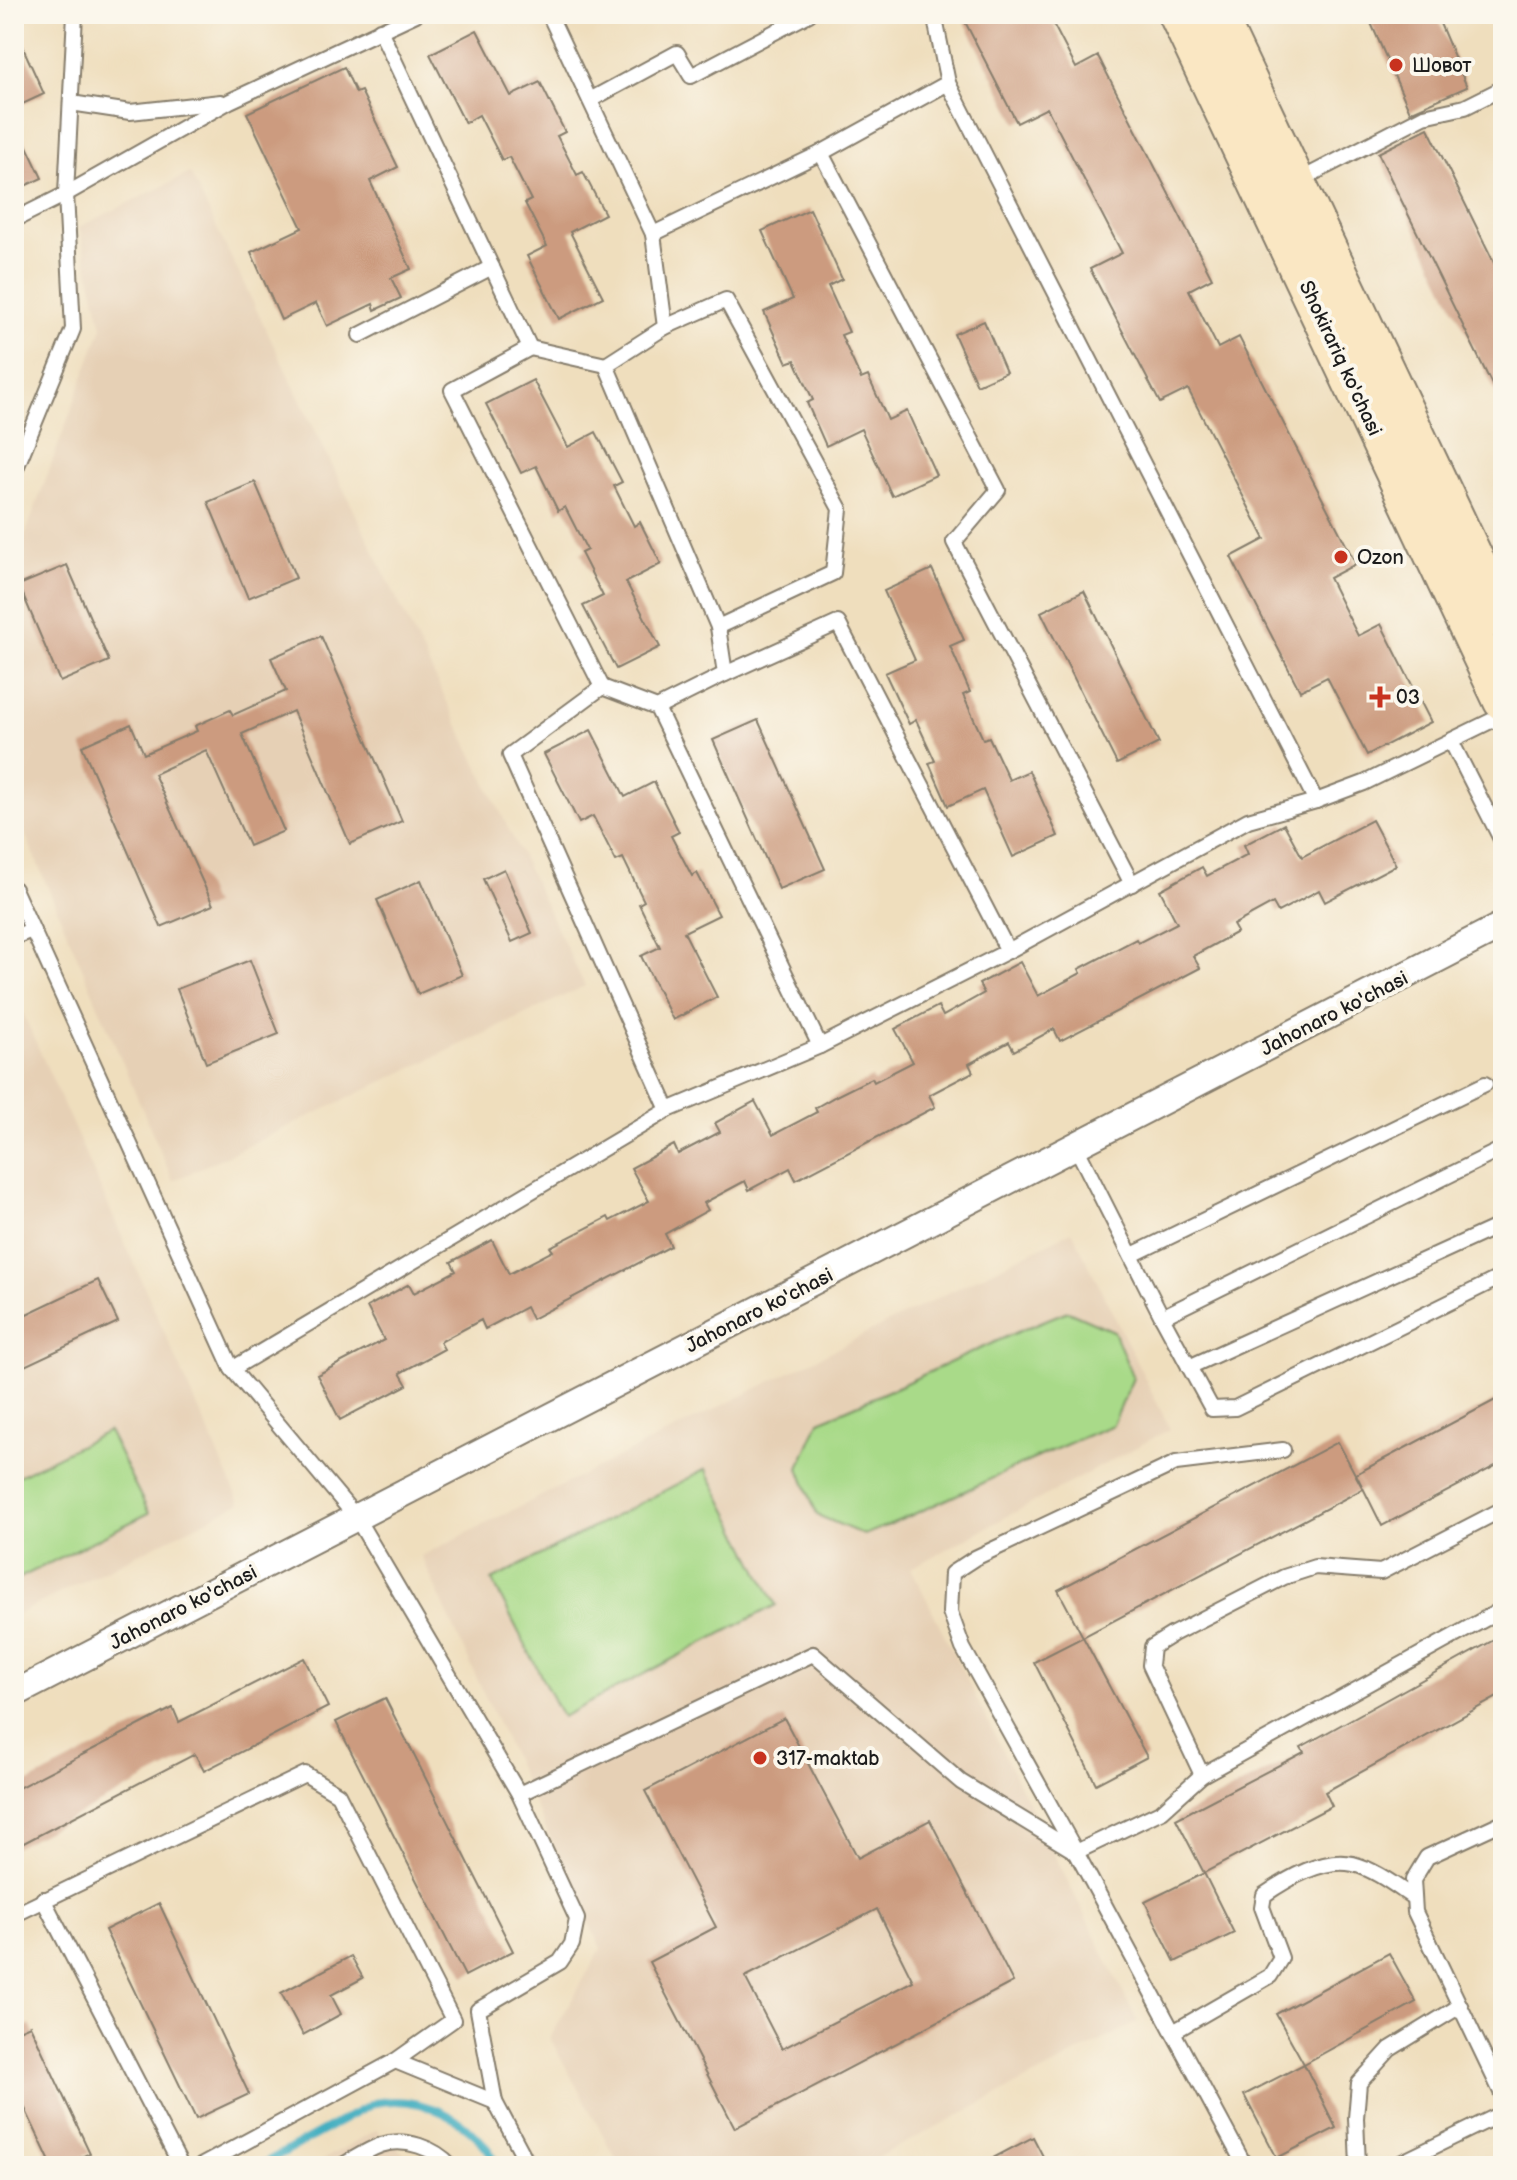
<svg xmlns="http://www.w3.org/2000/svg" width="1517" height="2180" viewBox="0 0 1517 2180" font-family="'Balsamiq Sans',sans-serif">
<rect width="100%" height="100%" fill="#fbf7ec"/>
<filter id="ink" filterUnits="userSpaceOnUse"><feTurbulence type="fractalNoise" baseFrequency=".0125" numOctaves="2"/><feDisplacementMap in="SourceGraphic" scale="16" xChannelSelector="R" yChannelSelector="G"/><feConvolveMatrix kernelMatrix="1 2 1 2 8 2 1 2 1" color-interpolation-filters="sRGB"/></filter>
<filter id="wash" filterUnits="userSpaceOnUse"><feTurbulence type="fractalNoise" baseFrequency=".006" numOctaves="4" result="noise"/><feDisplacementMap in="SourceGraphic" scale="32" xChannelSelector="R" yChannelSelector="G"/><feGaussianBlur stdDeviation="1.8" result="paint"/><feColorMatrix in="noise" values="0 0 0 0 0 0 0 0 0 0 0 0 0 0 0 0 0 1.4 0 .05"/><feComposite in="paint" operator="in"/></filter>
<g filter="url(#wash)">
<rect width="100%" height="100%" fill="#efdebd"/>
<g fill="#e6d0b5">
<polygon points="190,173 585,986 173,1181 14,808 14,565 102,327 79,227"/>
<polygon points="14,993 240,1503 14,1616"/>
<polygon points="1072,1231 1170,1429 911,1568 1138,2022 861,2166 620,2166 550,2038 601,1949 421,1556"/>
<polygon points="376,2130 418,2166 312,2166"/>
</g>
<g fill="#a9da89" stroke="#627b52" stroke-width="2">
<path d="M1068 1311 1114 1331 1133 1378 1113 1425C1028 1458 949 1502 864 1535L817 1515 799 1468 819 1421C903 1387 983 1344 1068 1311Z"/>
<polygon points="108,1431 149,1513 14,1581 14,1478"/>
<polygon points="706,1469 776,1605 562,1717 492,1580"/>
</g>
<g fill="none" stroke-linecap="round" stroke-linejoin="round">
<path stroke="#41adc0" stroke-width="8" d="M259 2166 374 2103C423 2093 476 2122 498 2166"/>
</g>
<g id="blocks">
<g fill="#cc9b7f" fill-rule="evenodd">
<polygon points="961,14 1048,14 1076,68 1098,56 1212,278 1189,290 1218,348 1239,337 1356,564 1329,578 1358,636 1381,624 1431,722 1367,755 1327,677 1300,691 1231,557 1265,539 1188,389 1160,403 1090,269 1122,253 1047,108 1017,123"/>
<polygon points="1367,14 1436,14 1467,87 1410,112"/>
<polygon points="14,28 44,94 14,108"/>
<polygon points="477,30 511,96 540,82 565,132 557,136 577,175 583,172 605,214 570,232 603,297 559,319 527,256 547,246 525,203 531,200 509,157 502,160 479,115 465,123 430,54"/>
<polygon points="344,67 356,93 361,91 398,167 370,181 411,269 391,278 401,298 375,310 373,304 327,326 316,303 281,320 251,252 302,228 247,113"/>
<polygon points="14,119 42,178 14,191"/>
<polygon points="1428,128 1503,281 1503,407 1378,153"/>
<polygon points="810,209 842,279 828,286 849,332 841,335 861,379 868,376 888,420 907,411 936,475 892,496 861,429 826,446 807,403 813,400 795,360 787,363 764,312 793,299 762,231"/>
<polygon points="984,321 1006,372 977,385 954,334"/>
<polygon points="533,380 568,447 596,432 622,482 614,486 634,526 640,522 661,564 626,582 660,647 616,669 583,606 603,596 581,553 587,550 565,507 558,511 536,466 521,473 486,404"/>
<polygon points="255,482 296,578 248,598 208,502"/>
<polygon points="67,565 109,661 60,682 19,585"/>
<polygon points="932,569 964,640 950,646 970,692 963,695 983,739 989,737 1009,780 1029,771 1058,836 1013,857 983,790 948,806 929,763 935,761 916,720 909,724 885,673 915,660 884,591"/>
<polygon points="1084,591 1159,743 1117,764 1041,612"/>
<polygon points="321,636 402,821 350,844 293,711 242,734 284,831 249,846 206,750 154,774 213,905 161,927 82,746 131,724 144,754 197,731 195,726 230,710 233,715 286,691 271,658"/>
<polygon points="758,720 825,869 779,889 713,740"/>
<polygon points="591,730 625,797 654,782 679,832 671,836 692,876 697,873 719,915 684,932 717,997 673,1020 641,956 660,947 639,904 644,901 623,858 616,861 593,816 579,823 544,754"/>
<polygon points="1372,820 1396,865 1325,902 1319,890 1278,912 1273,903 1233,925 1237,932 1193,956 1200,968 1060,1041 1054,1029 1014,1051 1009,1042 969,1064 973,1072 929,1095 935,1107 796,1180 790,1168 749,1190 745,1181 704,1203 708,1210 665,1234 671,1246 532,1319 526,1307 485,1329 481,1320 440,1342 444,1349 400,1373 407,1385 340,1420 317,1375 384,1340 367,1307 409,1284 414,1293 456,1271 451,1262 492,1240 509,1274 553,1251 550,1247 608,1217 610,1221 649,1201 631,1168 674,1145 678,1154 720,1132 715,1123 755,1101 773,1135 817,1112 815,1108 836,1096 872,1078 874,1082 913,1062 895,1029 938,1006 943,1016 984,993 979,984 1020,962 1038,996 1081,973 1079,969 1136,939 1138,943 1177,923 1160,890 1202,867 1207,876 1248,854 1244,845 1284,824 1302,857"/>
<polygon points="504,869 532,933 512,942 483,879"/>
<polygon points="421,880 462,975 418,994 377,900"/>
<polygon points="250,960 279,1034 206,1063 177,989"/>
<polygon points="98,1280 118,1322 14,1371 14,1320"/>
<polygon points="1503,1396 1503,1462 1382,1526 1356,1474"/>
<polygon points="1338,1442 1363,1489 1083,1637 1058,1590"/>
<polygon points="1503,1635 1503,1694 1325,1792 1332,1806 1204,1873 1176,1819 1304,1752 1301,1747"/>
<polygon points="1083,1637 1147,1757 1096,1784 1034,1662"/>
<polygon points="304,1658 328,1707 204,1771 195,1754 14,1848 14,1790 173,1708 179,1722"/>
<polygon points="385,1698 513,1951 465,1976 336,1722"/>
<path d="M784 1718 858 1858 930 1820 1013 1982 735 2128 649 1962 716 1927 645 1791ZM877 1909 913 1981 782 2049 745 1977Z"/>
<polygon points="1204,1873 1234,1933 1175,1962 1145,1902"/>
<polygon points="159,1903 249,2094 196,2119 105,1930"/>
<polygon points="1389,1953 1416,2002 1304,2064 1276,2014"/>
<polygon points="351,1956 363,1978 331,1995 341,2014 303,2035 281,1993"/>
<polygon points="30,2025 90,2153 63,2166 52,2166 14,2085 14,2032"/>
<polygon points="1304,2064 1336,2128 1277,2158 1244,2095"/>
<polygon points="1033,2137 1048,2166 978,2166"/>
</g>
</g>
</g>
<g filter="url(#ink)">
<use href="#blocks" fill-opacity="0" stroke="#867d6c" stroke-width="2"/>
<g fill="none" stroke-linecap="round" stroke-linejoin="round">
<g stroke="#867d6c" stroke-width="18">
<g id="lane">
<polyline points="549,14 653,234"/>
<polyline points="380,30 530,348 452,390 602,687"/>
<polyline points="948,83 1316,801"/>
<polyline points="590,100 677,53 691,76 809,14"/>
<polyline points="71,103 130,112 221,102"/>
<polyline points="821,153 998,490 954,542 1132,884"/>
<polyline points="1296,182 1424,116 1465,107 1503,88"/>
<polyline points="14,220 66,194 230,101 416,14"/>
<polyline points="665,327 726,300 840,509 833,573 718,627"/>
<polyline points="360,335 492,267"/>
<polyline points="530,348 606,365"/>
<polyline points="14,473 73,329 66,194 75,14"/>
<polyline points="725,674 718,627 606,365 665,327 653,234 821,153 948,83 934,14"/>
<polyline points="657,708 725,674 838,623 1008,951 820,1046 657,708 602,687 510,755 668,1110"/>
<polyline points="1451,741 1503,843"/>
<polyline points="14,889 232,1369 356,1517 519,1794 577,1919 572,1944 560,1962 478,2010 495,2102 529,2166"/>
<polyline points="14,937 32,930"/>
<polyline points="1008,951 1248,820 1316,801 1364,783 1503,715"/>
<polyline points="1076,1147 1162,1317 1212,1409 1235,1408 1503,1276"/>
<polyline points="1132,1255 1485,1084"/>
<polyline points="1162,1317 1500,1150"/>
<polyline points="1189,1367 1503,1224"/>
<polyline points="232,1369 668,1110 820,1046"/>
<polyline points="1202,1775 1503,1609"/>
<polyline points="519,1794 813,1654 961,1782 1076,1852 963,1648 950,1612 952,1573 975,1558 1176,1463 1283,1450"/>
<polyline points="1503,1822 1427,1857 1413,1880 1415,1912 1503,2096"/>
<polyline points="43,1899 181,2166"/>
<polyline points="14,1915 305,1774 338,1794 453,2020 395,2061 201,2166"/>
<path d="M1173 2032 1270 1976 1281 1958 1262 1907 1264 1895C1287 1879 1323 1857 1353 1864 1374 1869 1396 1886 1414 1898"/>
<polyline points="395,2061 495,2102"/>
<path d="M341 2166C354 2159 367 2150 381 2145 405 2137 435 2148 451 2166"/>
<polyline points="1245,2166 1076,1852 1162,1811 1202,1775 1150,1665 1152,1647 1173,1634 1284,1577 1315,1567 1381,1572 1503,1509"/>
<polyline points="1358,2166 1356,2118 1359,2083 1390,2049 1460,2006"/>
<polyline points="1394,2166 1503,2113"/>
</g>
</g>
<g stroke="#867d6c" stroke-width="30">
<polyline id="street" points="14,1694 1503,925"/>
</g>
<g stroke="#867d6c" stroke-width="42">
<g id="secondary">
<polyline points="1178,14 1503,701"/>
<polyline points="1216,14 1503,620"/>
</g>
</g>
<use href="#lane" stroke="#fff" stroke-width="14"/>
<use href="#street" stroke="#fff" stroke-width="26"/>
<use href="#secondary" stroke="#fae7c3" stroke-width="38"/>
</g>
</g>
<g fill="#c8321e" stroke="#fbf7ec" stroke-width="3">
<circle cx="1396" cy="65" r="8"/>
<circle cx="1341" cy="557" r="8"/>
<path d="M1376 685h8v8h8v8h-8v8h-8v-8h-8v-8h8z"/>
<circle cx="760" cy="1758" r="8"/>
</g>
<g text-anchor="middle" stroke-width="8" stroke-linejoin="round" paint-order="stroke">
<g font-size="20" fill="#1c1c1c" stroke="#fbf7ec" text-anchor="start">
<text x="1412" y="72">Шовот</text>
<text x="1357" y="564">Ozon</text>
<text x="1396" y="704">03</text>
<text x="776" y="1765">317-maktab</text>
</g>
<g font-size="20" fill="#1c1c1c" stroke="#fbf7ec">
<text transform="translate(1341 358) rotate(65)" y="7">Shokirariq ko'chasi</text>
<text transform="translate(1334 1013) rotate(-27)" y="7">Jahonaro ko'chasi</text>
<text transform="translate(759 1310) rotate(-27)" y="7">Jahonaro ko'chasi</text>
<text transform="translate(183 1607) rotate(-27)" y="7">Jahonaro ko'chasi</text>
</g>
</g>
<rect width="1517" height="2180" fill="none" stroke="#fbf7ec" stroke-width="48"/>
</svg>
